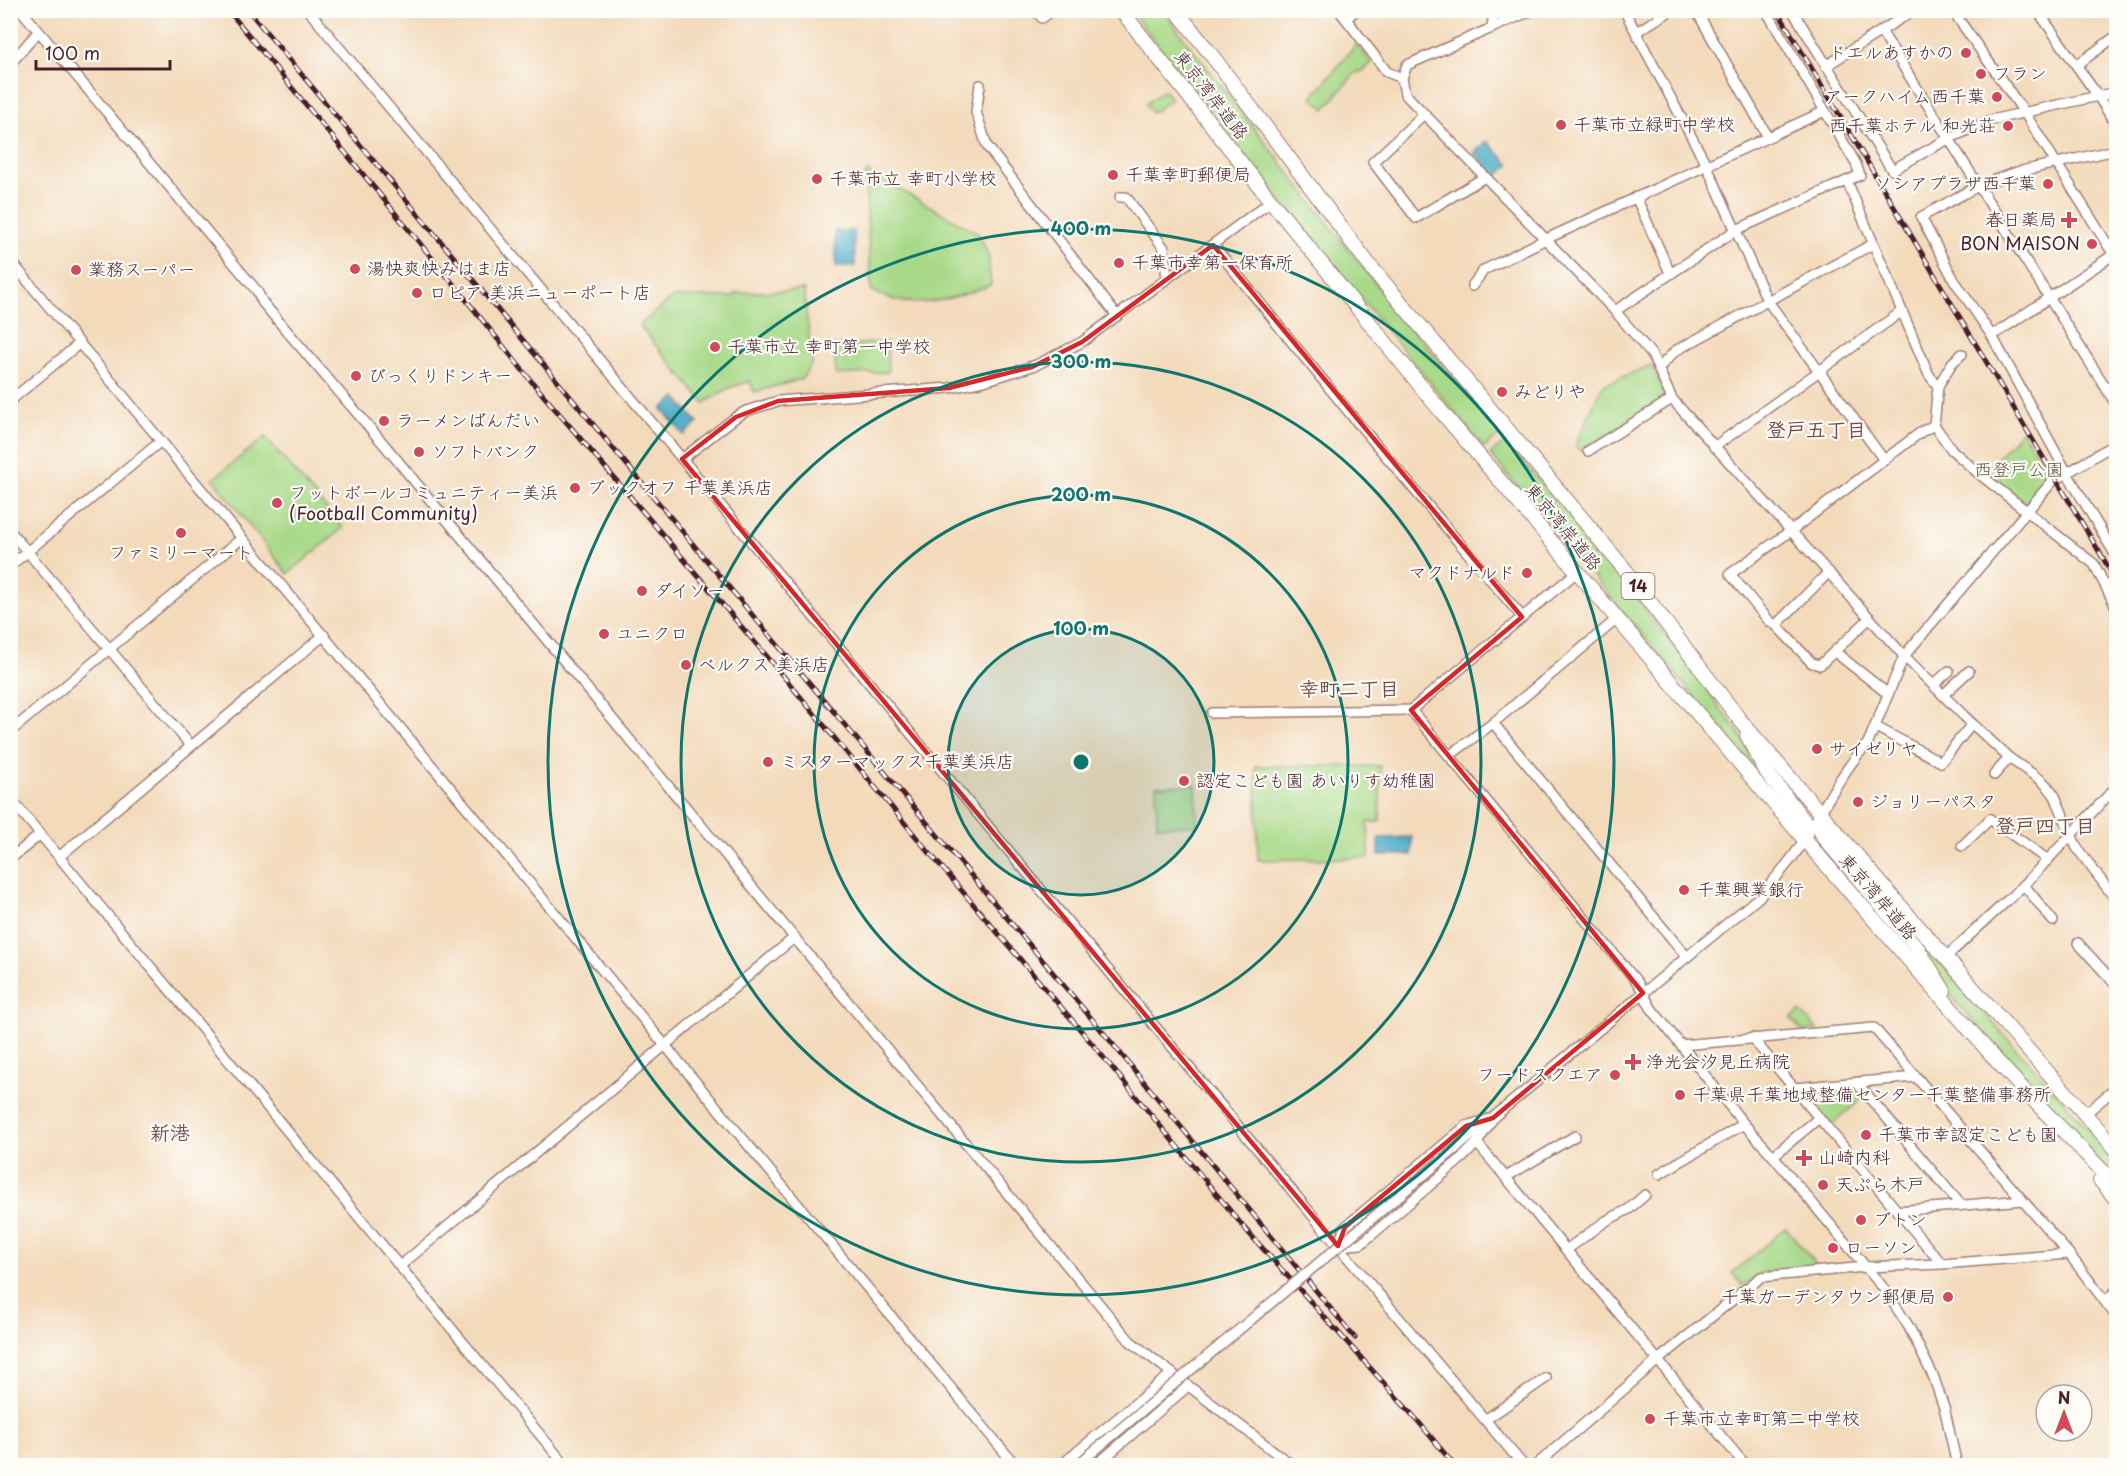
<svg xmlns="http://www.w3.org/2000/svg" width="2127" height="1476" viewBox="0 0 2127 1476" font-family="'Playpen Sans','Klee One',sans-serif">
<rect width="100%" height="100%" fill="#fdfcf7"/>
<filter id="ink" filterUnits="userSpaceOnUse"><feTurbulence type="fractalNoise" baseFrequency=".0167" numOctaves="2"/><feDisplacementMap in="SourceGraphic" scale="12" xChannelSelector="R" yChannelSelector="G"/><feConvolveMatrix kernelMatrix="1 2 1 2 8 2 1 2 1" color-interpolation-filters="sRGB"/></filter>
<filter id="wash" filterUnits="userSpaceOnUse"><feTurbulence type="fractalNoise" baseFrequency=".008" numOctaves="4" result="noise"/><feDisplacementMap in="SourceGraphic" scale="24" xChannelSelector="R" yChannelSelector="G"/><feGaussianBlur stdDeviation="1.35" result="paint"/><feColorMatrix in="noise" values="0 0 0 0 0 0 0 0 0 0 0 0 0 0 0 0 0 1.4 0 .05"/><feComposite in="paint" operator="in"/></filter>
<g filter="url(#wash)">
<rect width="100%" height="100%" fill="#f3dabb"/>
<g fill="#a8d988" stroke="#797c5a" stroke-width="1.5">
<polygon points="1131,11 1163,11 1389,301 1501,434 1484,448 1288,210"/>
<polygon points="1357,44 1372,63 1363,71 1355,73 1325,109 1312,97"/>
<polygon points="1164,90 1171,99 1152,113 1146,104"/>
<path d="M868 172 978 233 988 253 991 285C952 299 910 314 871 290L865 175Z"/>
<polygon points="804,290 812,363 802,379 754,392 750,381 729,388 704,403 639,325 674,297 733,297 736,293"/>
<polygon points="887,342 888,372 836,375 834,346"/>
<polygon points="1651,365 1666,396 1665,399 1581,451 1575,446 1603,385"/>
<polygon points="2022,430 2051,477 2047,478 2027,502 2022,503 1985,472"/>
<polygon points="265,437 343,528 288,574 213,479"/>
<polygon points="1506,442 1618,573 1739,733 1762,771 1795,816 1490,454"/>
<polygon points="1256,766 1380,766 1380,822 1368,822 1369,858 1258,860"/>
<polygon points="1196,785 1197,825 1157,826 1156,786"/>
<polygon points="1829,834 1962,988 2105,1147 2116,1161 2116,1178 2052,1110 1957,1003"/>
<polygon points="1800,1011 1818,1030 1802,1031 1791,1019"/>
<polygon points="1854,1087 1863,1098 1830,1126 1804,1096 1807,1090"/>
<polygon points="1786,1228 1819,1268 1760,1273 1743,1286 1732,1273"/>
</g>
<g fill="#44a7c4" stroke="#476378" stroke-width="1.5">
<polygon points="1487,141 1510,165 1496,177 1474,153"/>
<polygon points="835,231 854,231 855,266 836,266"/>
<polygon points="676,397 698,423 684,435 662,409"/>
<polygon points="1412,837 1412,855 1379,855 1379,838"/>
</g>
</g>
<g filter="url(#ink)">
<g fill="none" stroke-linecap="round" stroke-linejoin="round">
<g stroke="#9e7c73" stroke-width="12">
<g id="minor">
<polyline points="21,10 257,291 263,303 387,448 1130,1341 1293,1466"/>
<polyline points="308,10 1338,1246 1524,1466"/>
<polyline points="1036,10 1042,18 1053,10"/>
<polyline points="1339,10 1387,72 1402,78"/>
<polyline points="1533,10 1407,65 1402,78 1405,94 1615,311 1652,355 1672,399 1680,408 1904,656 1964,716 2009,758 2041,780 2049,788 2055,796 2077,848 2116,900"/>
<polyline points="1624,10 1706,164 1767,300 1884,460"/>
<polyline points="1696,10 1768,137"/>
<polyline points="1792,10 1892,170 1948,139 1991,120 2116,92"/>
<polyline points="1952,10 2024,112 2116,258"/>
<polyline points="2037,10 2098,96 2116,125"/>
<polyline points="1346,19 1356,10"/>
<polyline points="1492,28 1494,10"/>
<polyline points="1881,31 2116,404"/>
<polyline points="1636,32 1672,10"/>
<polyline points="10,64 38,32"/>
<polyline points="2077,65 2116,36"/>
<polyline points="1826,66 1914,10"/>
<polyline points="980,85 976,112 987,146 1117,316"/>
<polyline points="1424,114 1373,162 1416,218 1485,177"/>
<polyline points="2116,150 2017,172 1978,186 1921,217 1954,280 1992,336 2067,473 2116,556"/>
<polyline points="1847,181 1929,375 1938,386"/>
<polyline points="1120,197 1126,197 1164,248 1167,279"/>
<polyline points="1636,197 1670,273"/>
<polyline points="1213,245 1352,416 1522,617"/>
<polyline points="10,260 1016,1466"/>
<polyline points="1472,286 1484,270 1544,240 1825,111"/>
<polyline points="1615,311 1736,230 1860,175 1856,164 1766,10"/>
<polyline points="1992,336 2116,253"/>
<polyline points="1659,368 1675,351 1873,244"/>
<polyline points="10,401 80,343"/>
<polyline points="1934,425 1952,450 1978,473 2094,564 2116,607"/>
<polyline points="1714,447 1901,312"/>
<polyline points="1588,451 1672,399"/>
<polyline points="682,459 736,417 746,411 778,401 949,388 984,381 1036,365 1082,342 1271,201"/>
<polyline points="10,531 191,746"/>
<polyline points="10,566 161,441"/>
<polyline points="1829,572 1776,625 1770,622 1730,574 1792,530 1921,432 1934,425 1938,386 1952,363 1962,354"/>
<polyline points="1776,625 1812,663 1820,665 1870,618"/>
<polyline points="1835,652 1888,694"/>
<polyline points="1933,685 1949,671"/>
<polyline points="1943,695 1969,671"/>
<polyline points="1411,710 1638,983 1651,1008 1744,1124 1773,1156 1885,1290 1898,1310 1909,1327 1934,1378 1945,1411 1957,1466"/>
<polyline points="1212,713 1411,710 1578,571"/>
<polyline points="1493,723 1687,957"/>
<polyline points="1876,727 1941,762 1972,724"/>
<polyline points="10,732 242,538"/>
<polyline points="1449,756 1493,723 1617,619"/>
<polyline points="1994,775 2009,758"/>
<polyline points="10,798 566,1466"/>
<polyline points="1962,846 1990,819 2048,860"/>
<polyline points="60,856 324,635"/>
<polyline points="10,859 41,834"/>
<polyline points="2024,885 2053,921"/>
<polyline points="2078,943 2116,985"/>
<polyline points="1946,957 2024,885 2116,787"/>
<polyline points="1752,1038 1942,1264"/>
<polyline points="1681,1045 1874,1028 2069,1254 2116,1316"/>
<polyline points="1857,1083 1961,1205"/>
<polyline points="1794,1088 1916,1077"/>
<polyline points="2085,1114 2116,1088"/>
<polygon points="1493,1118 1477,1143 1462,1158 1361,1244 1338,1246 1345,1227 1466,1126"/>
<polyline points="1477,1143 1746,1466"/>
<path d="M1455 1149 1758 898C1772 882 1787 866 1799 848 1822 813 1839 774 1868 743L1904 656 2051 483 2116 443"/>
<polyline points="1773,1156 1819,1118"/>
<polyline points="1659,1174 1744,1124"/>
<polyline points="1506,1177 1575,1136"/>
<polyline points="1897,1211 2022,1200"/>
<polyline points="1566,1250 1606,1221 1629,1209 1645,1195"/>
<polyline points="400,1266 795,937"/>
<polyline points="2105,1301 2116,1291"/>
<polyline points="1485,1420 1546,1378"/>
<polyline points="1060,1466 1172,1373"/>
<polyline points="1095,1466 1188,1386"/>
<polyline points="1535,1466 1658,1360 1761,1277 1865,1267 1942,1264 2069,1254"/>
</g>
</g>
<g stroke="#9e7c73" stroke-width="16">
<g id="highway">
<path d="M1121 10 1271 201 1440 410 1804 839 1996 1060C2035 1103 2076 1143 2116 1185"/>
<polyline points="1176,10 1213,57 1370,266 1627,572 1740,720 1915,923 2116,1149"/>
<polyline points="1747,735 1766,771 1805,822 1804,839"/>
<polyline points="1819,812 1821,832 1825,839 1918,949 1944,991"/>
<polyline points="2100,1180 2116,1199"/>
</g>
</g>
<use href="#minor" stroke="#fff" stroke-width="9"/>
<use href="#highway" stroke="#fff" stroke-width="14"/>
<g stroke="#4a1f2b" stroke-width="5">
<g id="rail">
<polyline points="228,10 455,286 532,382 770,660 922,844 1095,1047 1247,1231 1417,1420 1455,1466"/>
<polyline points="248,10 707,561 1107,1037 1355,1338"/>
<polyline points="1777,10 2116,580"/>
</g>
</g>
<use href="#rail" stroke="#fdfcf7" stroke-width="3" stroke-dasharray="9" stroke-linecap="butt"/>
<g stroke="#9e7c73" stroke-width="12" stroke-linecap="butt">
<polyline id="minor-bridge" points="1076,1466 1455,1149"/>
</g>
<use href="#minor-bridge" stroke="#fff" stroke-width="9"/>
</g>
</g>
<path fill="none" stroke="#d62828" stroke-width="4.5" stroke-linejoin="round" d="M1213 245 1522 617 1411 710 1643 993 1493 1118 1466 1126 1345 1227 1338 1246 682 459 736 417 778 401 949 388 1032 367 1082 342Z"/>
<circle cx="1081" cy="762" r="133" fill="#0f766e" fill-opacity=".12"/>
<g fill="none" stroke="#0f766e" stroke-width="3">
<circle cx="1081" cy="762" r="133"/>
<circle cx="1081" cy="762" r="267"/>
<circle cx="1081" cy="762" r="400"/>
<circle cx="1081" cy="762" r="533"/>
</g>
<g fill="#d1495b" stroke="#fdfcf7" stroke-width="2">
<circle cx="1966" cy="53" r="6"/>
<circle cx="1981" cy="74" r="6"/>
<circle cx="1997" cy="97" r="6"/>
<circle cx="1561" cy="125" r="6"/>
<circle cx="2008" cy="126" r="6"/>
<circle cx="1113" cy="175" r="6"/>
<circle cx="817" cy="179" r="6"/>
<circle cx="2048" cy="184" r="6"/>
<path d="M2066 211h6v6h6v6h-6v6h-6v-6h-6v-6h6z"/>
<circle cx="2092" cy="244" r="6"/>
<circle cx="1119" cy="263" r="6"/>
<circle cx="355" cy="269" r="6"/>
<circle cx="76" cy="270" r="6"/>
<circle cx="417" cy="293" r="6"/>
<circle cx="715" cy="347" r="6"/>
<circle cx="356" cy="376" r="6"/>
<circle cx="1502" cy="392" r="6"/>
<circle cx="384" cy="421" r="6"/>
<circle cx="419" cy="452" r="6"/>
<circle cx="575" cy="488" r="6"/>
<circle cx="277" cy="503" r="6"/>
<circle cx="181" cy="533" r="6"/>
<circle cx="1527" cy="573" r="6"/>
<circle cx="642" cy="591" r="6"/>
<circle cx="604" cy="634" r="6"/>
<circle cx="686" cy="665" r="6"/>
<circle cx="1817" cy="749" r="6"/>
<circle cx="768" cy="762" r="6"/>
<circle cx="1184" cy="781" r="6"/>
<circle cx="1858" cy="802" r="6"/>
<circle cx="1684" cy="890" r="6"/>
<path d="M1630 1053h6v6h6v6h-6v6h-6v-6h-6v-6h6z"/>
<circle cx="1615" cy="1075" r="6"/>
<circle cx="1680" cy="1095" r="6"/>
<circle cx="1866" cy="1135" r="6"/>
<path d="M1801 1149h6v6h6v6h-6v6h-6v-6h-6v-6h6z"/>
<circle cx="1823" cy="1185" r="6"/>
<circle cx="1861" cy="1220" r="6"/>
<circle cx="1833" cy="1248" r="6"/>
<circle cx="1948" cy="1297" r="6"/>
<circle cx="1650" cy="1419" r="6"/>
</g>
<g text-anchor="middle" stroke-width="4.5" stroke-linejoin="round" paint-order="stroke">
<rect fill="#fdfcf7" stroke="#806168" stroke-width="1.5" x="1621.5" y="573" width="33" height="26" rx="4.5"/>
<g font-size="16" font-weight="bold" fill="#4a1f2b">
<text x="1638" y="592">14</text>
</g>
<g font-size="18" fill="#4a1f2b" stroke="#fdfcf7" text-anchor="start">
<text x="1954" y="59" text-anchor="end">ドエルあすかの</text>
<text x="1993" y="80">フラン</text>
<text x="1985" y="103" text-anchor="end">アークハイム西千葉</text>
<text x="1573" y="131">千葉市立緑町中学校</text>
<text x="1996" y="132" text-anchor="end">西千葉ホテル 和光荘</text>
<text x="1125" y="181">千葉幸町郵便局</text>
<text x="829" y="185">千葉市立 幸町小学校</text>
<text x="2036" y="190" text-anchor="end">ソシアプラザ西千葉</text>
<text x="2057" y="226" text-anchor="end">春日薬局</text>
<text x="2080" y="250" text-anchor="end">BON MAISON</text>
<text x="1131" y="269">千葉市幸第一保育所</text>
<text x="367" y="275">湯快爽快みはま店</text>
<text x="88" y="276">業務スーパー</text>
<text x="429" y="299">ロピア 美浜ニューポート店</text>
<text x="727" y="353">千葉市立 幸町第一中学校</text>
<text x="368" y="382">びっくりドンキー</text>
<text x="1514" y="398">みどりや</text>
<text x="396" y="427">ラーメンばんだい</text>
<text x="431" y="458">ソフトバンク</text>
<text x="587" y="494">ブックオフ 千葉美浜店</text>
<text x="289" y="499">フットボールコミュニティー美浜<tspan x="289" dy="21">(Football Community)</tspan></text>
<text x="181" y="559" text-anchor="middle">ファミリーマート</text>
<text x="1515" y="579" text-anchor="end">マクドナルド</text>
<text x="654" y="597">ダイソー</text>
<text x="616" y="640">ユニクロ</text>
<text x="698" y="671">ベルクス 美浜店</text>
<text x="1829" y="755">サイゼリヤ</text>
<text x="780" y="768">ミスターマックス千葉美浜店</text>
<text x="1196" y="787">認定こども園 あいりす幼稚園</text>
<text x="1870" y="808">ジョリーパスタ</text>
<text x="1696" y="896">千葉興業銀行</text>
<text x="1646" y="1068">浄光会汐見丘病院</text>
<text x="1603" y="1081" text-anchor="end">フードスクエア</text>
<text x="1692" y="1101">千葉県千葉地域整備センター千葉整備事務所</text>
<text x="1878" y="1141">千葉市幸認定こども園</text>
<text x="1818" y="1164">山崎内科</text>
<text x="1835" y="1191">天ぷら木戸</text>
<text x="1873" y="1226">ブトン</text>
<text x="1845" y="1254">ローソン</text>
<text x="1936" y="1303" text-anchor="end">千葉ガーデンタウン郵便局</text>
<text x="1662" y="1425">千葉市立幸町第二中学校</text>
</g>
<g font-size="18" fill="#4a1f2b" stroke="#fdfcf7">
<text transform="translate(1211 95) rotate(52)" y="6">東京湾岸道路</text>
<text transform="translate(1563 527) rotate(50)" y="6">東京湾岸道路</text>
<text transform="translate(1878 897) rotate(49)" y="6">東京湾岸道路</text>
</g>
<g font-size="18" fill="#665747" stroke="#fdfcf7">
<text x="2019" y="476">西登戸公園</text>
</g>
<g font-size="20" font-weight="bold" fill="#774a44" stroke="#fdfcf7">
<text x="1816" y="437">登戸五丁目</text>
<text x="1349" y="696">幸町二丁目</text>
<text x="2045" y="833">登戸四丁目</text>
<text x="170" y="1140">新港</text>
</g>
</g>
<circle cx="1081" cy="762" r="9" fill="#0f766e" stroke="#fdfcf7" stroke-width="3"/>
<g font-size="18" text-anchor="middle" font-weight="bold" fill="#0f766e" stroke="#fdfcf7" stroke-width="4.5" stroke-linejoin="round" paint-order="stroke">
<text x="1081" y="235">400 m</text>
<text x="1081" y="368">300 m</text>
<text x="1081" y="501">200 m</text>
<text x="1081" y="635">100 m</text>
</g>
<rect width="2127" height="1476" fill="none" stroke="#fdfcf7" stroke-width="36"/>
<g transform="translate(2064 1413)"><circle r="28" fill="#fdfcf7" stroke="#b5a4a5" stroke-width="1.5"/>
<path d="M0-4.5L10 22L0 15L-10 22Z" fill="#d1495b"/>
<text y="-9" font-size="16" font-weight="bold" text-anchor="middle" fill="#4a1f2b">N</text>
</g>
<path d="M36 60v9h134v-9" fill="none" stroke="#4a1f2b" stroke-width="3"/>
<text x="45" y="60" font-size="18" fill="#4a1f2b" stroke="#fdfcf7" stroke-width="4.5" paint-order="stroke">100 m</text>
</svg>
